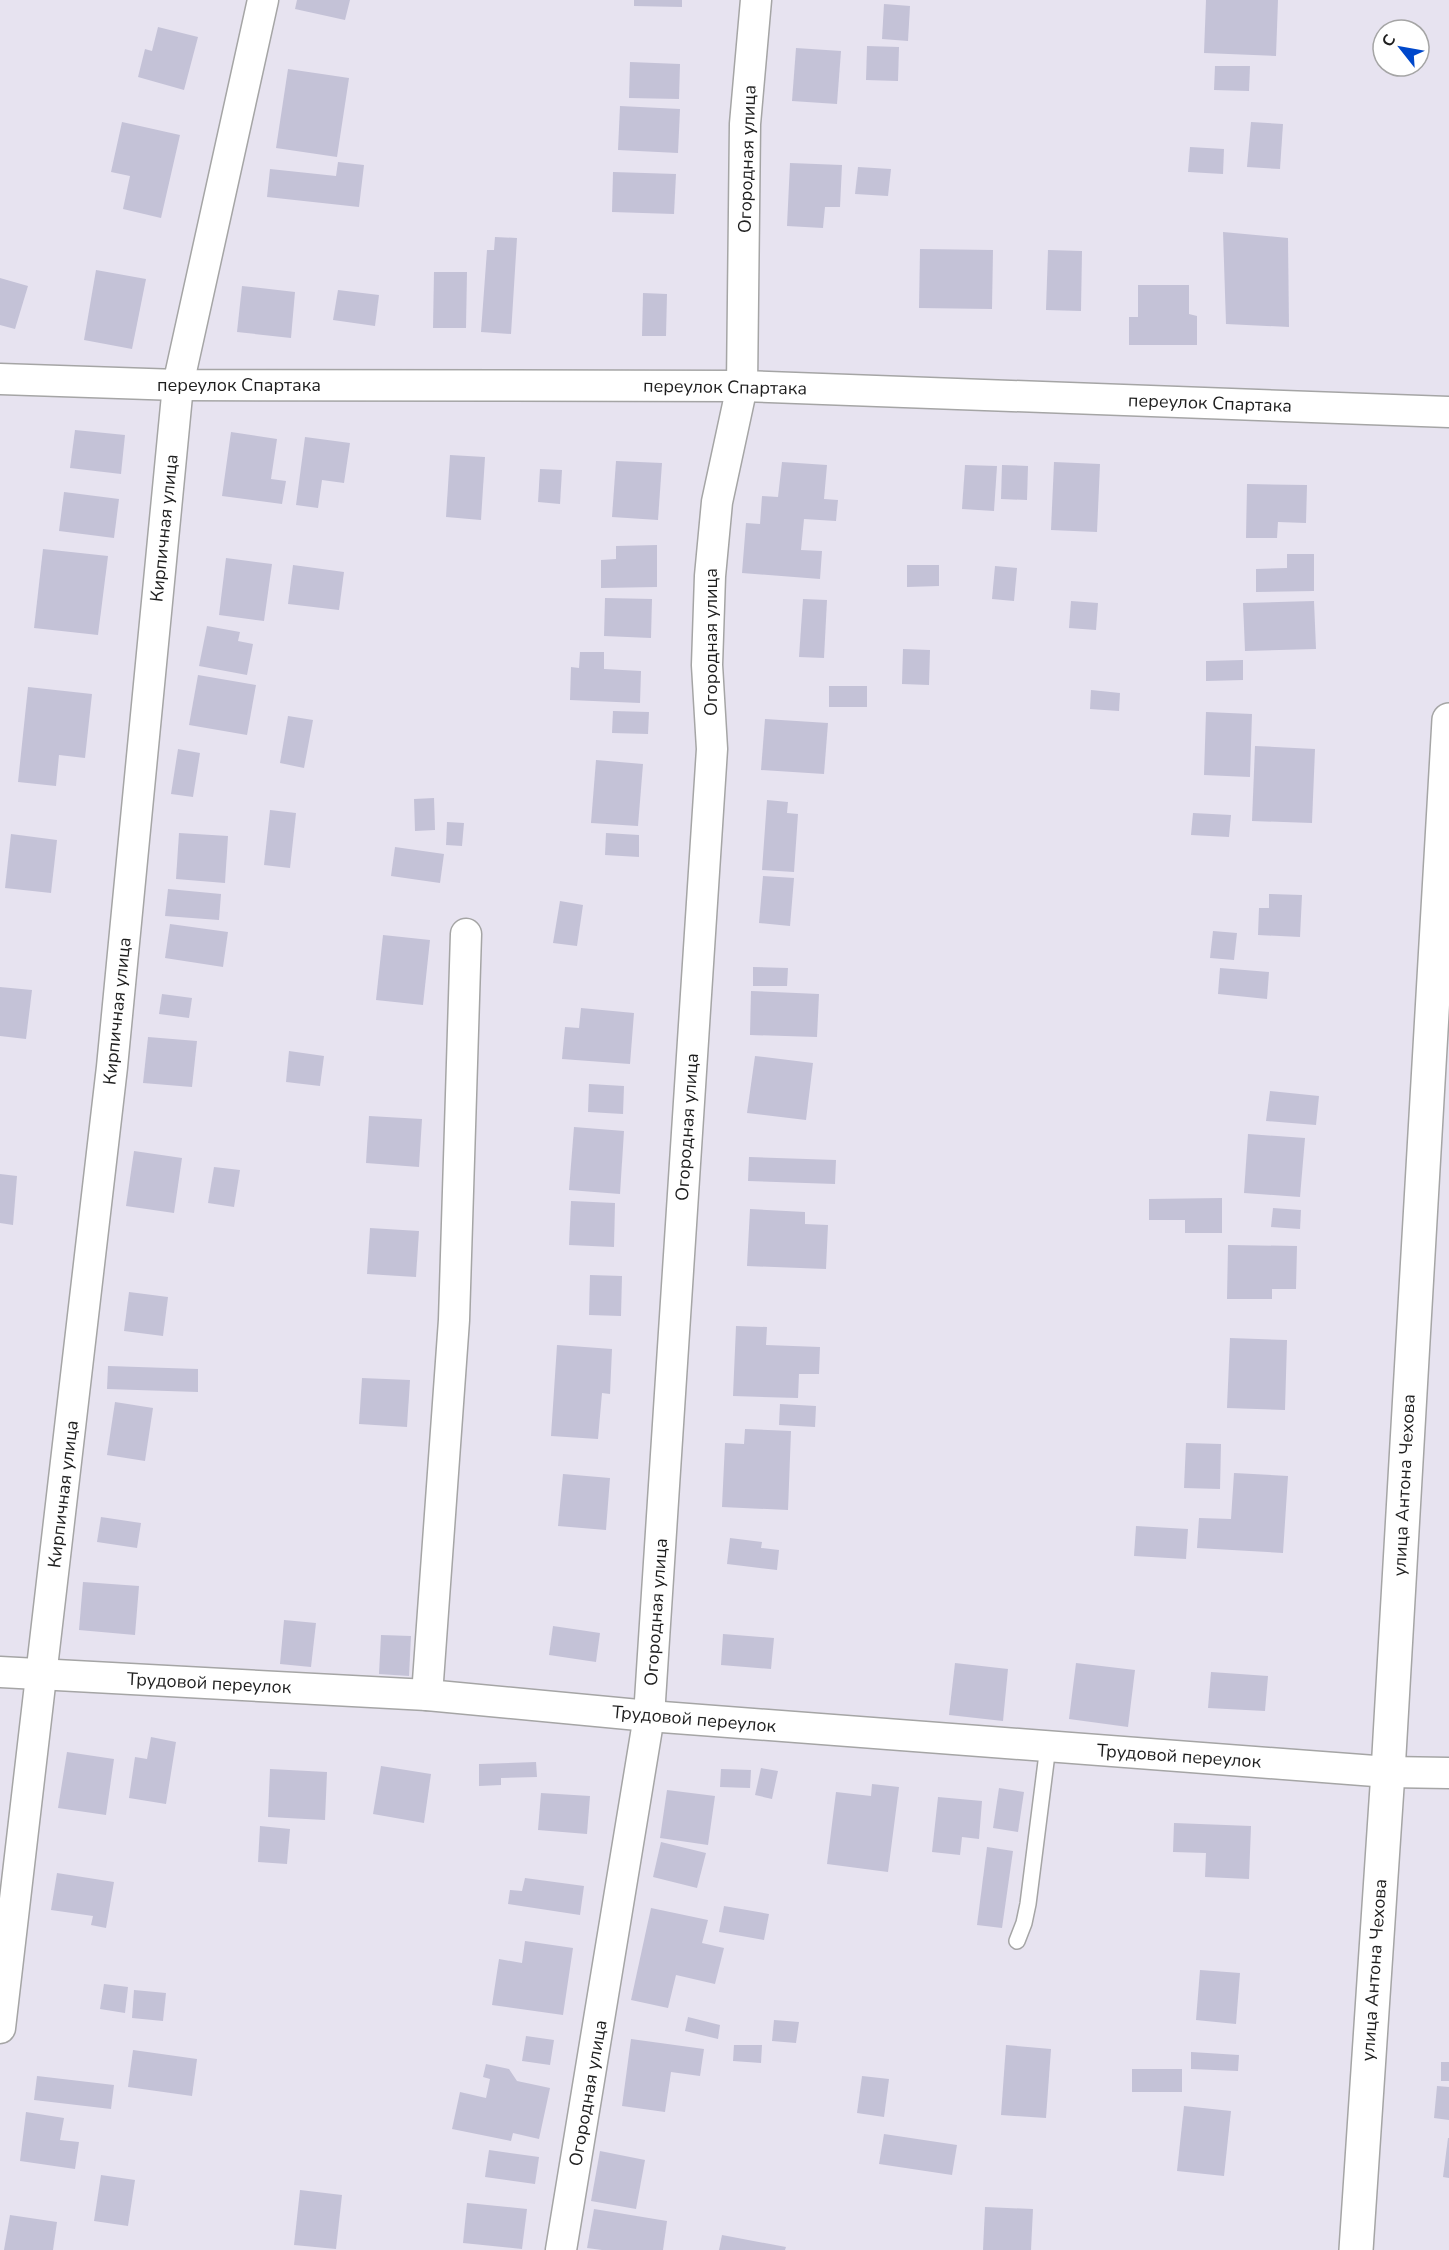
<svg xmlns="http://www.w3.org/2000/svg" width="1449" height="2250" viewBox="0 0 1449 2250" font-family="'Nunito Sans',sans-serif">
<rect width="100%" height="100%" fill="#e7e3f0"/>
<g fill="#c4c2d7">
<polygon points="297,0 350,0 345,20 295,9"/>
<polygon points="634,0 682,0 682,7 634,6"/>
<polygon points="1206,0 1278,0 1276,56 1204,53"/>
<polygon points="884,4 910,6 908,41 882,39"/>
<polygon points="158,27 198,37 184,90 138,77 145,49 152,51"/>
<polygon points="867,46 899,47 898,81 866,80"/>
<polygon points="796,48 841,51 837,104 792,101"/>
<polygon points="630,62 680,64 679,99 629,98"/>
<polygon points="1215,66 1250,66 1249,91 1214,90"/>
<polygon points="288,69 349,78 337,157 276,148"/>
<polygon points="620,106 680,109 678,153 618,150"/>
<polygon points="122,122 180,135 161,218 123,209 130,176 111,172"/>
<polygon points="1251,122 1283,124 1280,169 1247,167"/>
<polygon points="1190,147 1224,149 1223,174 1188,172"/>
<polygon points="338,162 364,165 359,207 267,197 270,169 336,176"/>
<polygon points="790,163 842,165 840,207 825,207 823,228 787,226"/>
<polygon points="858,167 891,169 888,196 855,194"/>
<polygon points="613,172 676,174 674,214 612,212"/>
<polygon points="1223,232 1288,238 1289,327 1226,324"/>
<polygon points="495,237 517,238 511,334 481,332 487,250 494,250"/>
<polygon points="920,249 993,250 992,309 919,308"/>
<polygon points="1048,250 1082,251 1081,311 1046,310"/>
<polygon points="96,270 146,279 132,349 84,340"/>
<polygon points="434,272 467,272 466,328 433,328"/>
<polygon points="0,278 28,286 15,329 0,325"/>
<polygon points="1138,285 1189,285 1189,314 1197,316 1197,345 1129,345 1129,317 1138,317"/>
<polygon points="242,286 295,292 291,338 237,332"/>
<polygon points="338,290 379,295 375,326 333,320"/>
<polygon points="643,293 667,294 666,336 642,336"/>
<polygon points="75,430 125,435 121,474 70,468"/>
<polygon points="231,432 277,439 271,479 286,481 282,504 222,496"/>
<polygon points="305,437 350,443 344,483 322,480 318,508 296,505"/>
<polygon points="450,455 485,457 481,520 446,517"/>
<polygon points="616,461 662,463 658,520 612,517"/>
<polygon points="782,462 827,465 824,499 838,500 836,521 804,519 801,550 822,551 820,579 742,573 746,523 760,524 762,496 778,497"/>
<polygon points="1054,462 1100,464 1097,532 1051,530"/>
<polygon points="965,465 997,466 994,511 962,509"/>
<polygon points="1002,465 1028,466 1027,500 1001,499"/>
<polygon points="540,469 562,470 560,504 538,502"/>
<polygon points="1247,484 1307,485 1306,523 1278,522 1277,538 1246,538"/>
<polygon points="64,492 119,499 114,538 59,531"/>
<polygon points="657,545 657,587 601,588 601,560 616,559 616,546"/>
<polygon points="43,549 108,556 98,635 34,628"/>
<polygon points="1287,554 1314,554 1314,591 1256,592 1256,569 1287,568"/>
<polygon points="226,558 272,564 264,621 219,615"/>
<polygon points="293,565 344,572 339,610 288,604"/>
<polygon points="907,565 939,565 939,586 907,587"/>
<polygon points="995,566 1017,568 1014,601 992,599"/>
<polygon points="605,598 652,599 651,638 604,636"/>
<polygon points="803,599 827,600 824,658 799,657"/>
<polygon points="1071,601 1098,603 1096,630 1069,628"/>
<polygon points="1314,601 1316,649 1245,651 1243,603"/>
<polygon points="207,626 240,632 238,641 253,644 247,675 199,666"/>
<polygon points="903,649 930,650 929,685 902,684"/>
<polygon points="580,652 604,652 604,669 641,671 640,703 570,700 571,667 579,668"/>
<polygon points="1243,660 1243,680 1206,681 1206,661"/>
<polygon points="198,675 256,685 247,735 189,725"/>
<rect x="829" y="686" width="38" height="21"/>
<polygon points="28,687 92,694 85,758 59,755 56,786 18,782"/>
<polygon points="1091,690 1120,693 1119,711 1090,709"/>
<polygon points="613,711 649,712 648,734 612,733"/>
<polygon points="1206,712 1252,714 1250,777 1204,775"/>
<polygon points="288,716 313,720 304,768 280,763"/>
<polygon points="765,719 828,723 824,774 761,770"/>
<polygon points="1255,746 1315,749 1312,823 1252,821"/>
<polygon points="178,749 200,753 193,797 171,794"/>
<polygon points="596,760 643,764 638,826 591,823"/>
<polygon points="434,798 435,830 415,831 414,799"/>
<polygon points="767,800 788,802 787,813 798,814 794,872 762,870"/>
<polygon points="270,810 296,813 290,868 264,865"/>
<polygon points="1193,813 1231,815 1229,837 1191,835"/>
<polygon points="447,822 464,823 462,846 446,845"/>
<polygon points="179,833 228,836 225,883 176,879"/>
<polygon points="606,833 639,835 639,857 605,855"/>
<polygon points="11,834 57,840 51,893 5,888"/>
<polygon points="395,847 444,854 440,883 391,876"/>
<polygon points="763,876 794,878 790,926 759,923"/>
<polygon points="168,889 221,894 219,920 165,916"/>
<polygon points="1269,894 1302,895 1300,937 1258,935 1259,908 1269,908"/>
<polygon points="560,901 583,905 577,946 553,943"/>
<polygon points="170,924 228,932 223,967 165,958"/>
<polygon points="1213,931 1237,933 1234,960 1210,958"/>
<polygon points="383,935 430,940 423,1005 376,1000"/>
<polygon points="753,967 788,968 787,986 753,986"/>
<polygon points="1220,968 1269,972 1267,999 1218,994"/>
<polygon points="0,987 32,990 26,1039 0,1036"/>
<polygon points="751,991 819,994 817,1037 750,1035"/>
<polygon points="162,994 192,998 189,1018 159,1014"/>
<polygon points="581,1008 634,1013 630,1064 562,1059 565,1027 579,1028"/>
<polygon points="148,1037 197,1041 192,1087 143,1083"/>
<polygon points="289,1051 324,1056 320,1086 286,1082"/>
<polygon points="755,1056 813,1063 806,1120 747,1113"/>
<polygon points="589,1084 624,1086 623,1114 588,1112"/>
<polygon points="1270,1091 1319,1096 1316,1125 1266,1121"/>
<polygon points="369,1116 422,1119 419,1167 366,1163"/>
<polygon points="574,1127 624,1131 620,1194 569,1190"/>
<polygon points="1248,1134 1305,1138 1300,1197 1244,1193"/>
<polygon points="134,1151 182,1158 174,1213 126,1206"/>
<polygon points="749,1157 836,1160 835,1184 748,1181"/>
<polygon points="214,1167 240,1170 234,1207 208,1203"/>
<polygon points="0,1174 17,1176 13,1225 0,1223"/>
<polygon points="1222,1198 1222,1233 1185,1233 1185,1220 1149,1220 1149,1199"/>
<polygon points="571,1201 615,1203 614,1247 569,1245"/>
<polygon points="1273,1208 1301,1210 1300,1229 1271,1227"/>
<polygon points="750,1209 805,1212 805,1224 828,1225 826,1269 747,1266"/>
<polygon points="370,1228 419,1231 416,1277 367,1274"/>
<polygon points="1228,1245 1297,1246 1296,1289 1272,1289 1272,1299 1227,1299"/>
<polygon points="590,1275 622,1276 621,1316 589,1315"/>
<polygon points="129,1292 168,1297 163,1336 124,1331"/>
<polygon points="736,1326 767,1327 766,1345 820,1347 819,1374 799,1374 798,1398 733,1396"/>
<polygon points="1230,1338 1287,1340 1285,1410 1227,1408"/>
<polygon points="557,1345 612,1349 610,1394 602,1393 598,1439 551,1436"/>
<polygon points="108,1366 198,1369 198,1392 107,1389"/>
<polygon points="362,1378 410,1380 407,1427 359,1424"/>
<polygon points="115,1402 153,1408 145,1461 107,1455"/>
<polygon points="780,1404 816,1406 815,1427 779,1425"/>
<polygon points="745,1429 791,1431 788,1510 722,1507 725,1443 744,1444"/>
<polygon points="1186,1443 1221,1444 1220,1489 1184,1488"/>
<polygon points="1234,1473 1288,1476 1283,1553 1197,1548 1199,1518 1231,1519"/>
<polygon points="563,1474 610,1478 606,1530 558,1526"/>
<polygon points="101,1517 141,1523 137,1548 97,1542"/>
<polygon points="1136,1526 1188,1529 1186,1559 1134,1556"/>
<polygon points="730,1538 762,1542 761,1548 779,1550 777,1570 727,1564"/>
<polygon points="83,1582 139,1586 135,1635 79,1630"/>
<polygon points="284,1620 316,1623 311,1667 280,1664"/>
<polygon points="553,1626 600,1633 596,1662 549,1655"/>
<polygon points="723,1634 774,1638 771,1669 721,1665"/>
<polygon points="381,1635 411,1636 409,1676 379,1674"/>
<polygon points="955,1663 1008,1669 1003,1721 949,1715"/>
<polygon points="1076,1663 1135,1670 1128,1727 1069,1719"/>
<polygon points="1211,1672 1268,1676 1265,1711 1208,1708"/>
<polygon points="151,1737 176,1742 166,1804 129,1798 135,1757 147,1759"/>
<polygon points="67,1752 114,1759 106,1815 58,1808"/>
<polygon points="536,1762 537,1777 501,1778 501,1785 479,1786 479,1764"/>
<polygon points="381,1766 431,1774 424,1823 373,1814"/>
<polygon points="761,1768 778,1771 772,1799 755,1795"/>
<polygon points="270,1769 327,1772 325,1820 268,1817"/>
<polygon points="721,1769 751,1770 750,1788 720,1787"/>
<polygon points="872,1784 899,1787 888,1872 827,1864 836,1792 871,1796"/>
<polygon points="999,1788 1024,1792 1018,1832 993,1828"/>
<polygon points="667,1790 715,1796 708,1845 660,1838"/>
<polygon points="541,1793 590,1796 587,1834 538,1830"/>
<polygon points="938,1797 982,1801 979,1839 962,1837 960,1855 932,1852"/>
<polygon points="1174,1823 1251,1826 1249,1879 1205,1877 1206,1853 1173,1852"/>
<polygon points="260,1826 290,1829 287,1864 258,1862"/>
<polygon points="661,1842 706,1853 697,1888 653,1877"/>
<polygon points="987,1847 1013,1851 1002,1928 977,1925"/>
<polygon points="57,1873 114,1882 106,1928 91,1925 93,1916 51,1910"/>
<polygon points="525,1878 584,1886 580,1915 508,1904 510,1890 522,1891"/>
<polygon points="724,1906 769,1914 764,1940 719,1932"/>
<polygon points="651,1908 708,1920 702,1943 724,1948 715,1984 676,1975 668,2008 631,2000"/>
<polygon points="525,1941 573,1948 563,2015 492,2005 499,1959 522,1963"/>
<polygon points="1200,1970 1240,1973 1236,2024 1196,2020"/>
<polygon points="104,1984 128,1987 125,2013 100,2009"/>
<polygon points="134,1990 166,1993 163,2021 132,2018"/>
<polygon points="688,2017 720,2025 718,2039 685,2031"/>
<polygon points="774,2020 799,2022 796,2043 772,2041"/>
<polygon points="526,2036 554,2040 550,2065 522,2061"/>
<polygon points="631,2039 704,2049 700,2076 671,2072 665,2112 622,2106"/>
<polygon points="734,2045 762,2045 761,2063 733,2061"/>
<polygon points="1006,2045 1051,2049 1046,2118 1001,2115"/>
<polygon points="133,2050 197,2059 192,2096 128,2087"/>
<polygon points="1191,2052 1239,2055 1238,2071 1191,2069"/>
<rect x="1441" y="2062" width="8" height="19"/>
<polygon points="486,2064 509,2069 517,2081 550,2088 539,2139 513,2133 511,2141 452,2129 460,2092 486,2098 490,2079 483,2077"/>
<rect x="1132" y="2069" width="50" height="23"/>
<polygon points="37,2076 114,2085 111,2109 34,2100"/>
<polygon points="862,2076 889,2079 884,2117 857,2113"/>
<polygon points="1437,2086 1449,2087 1449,2120 1434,2118"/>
<polygon points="1184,2106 1231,2111 1224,2176 1177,2171"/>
<polygon points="26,2112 64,2118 60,2140 79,2142 75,2169 20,2161"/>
<polygon points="884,2134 957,2145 952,2175 879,2164"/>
<polygon points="1448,2138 1449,2138 1449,2178 1443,2177"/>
<polygon points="489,2150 539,2157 535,2184 485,2177"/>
<polygon points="600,2151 645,2160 636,2209 591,2201"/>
<polygon points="101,2175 135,2180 128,2226 94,2221"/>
<polygon points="300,2190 342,2195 336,2249 294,2245"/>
<polygon points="467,2203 527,2209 522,2249 463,2243"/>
<polygon points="985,2207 1033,2209 1031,2250 983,2250"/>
<polygon points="594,2209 667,2221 663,2250 602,2250 587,2248"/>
<polygon points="10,2215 57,2222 53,2250 4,2250"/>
<polygon points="722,2235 786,2247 785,2250 719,2250"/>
</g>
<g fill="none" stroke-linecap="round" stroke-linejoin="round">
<g stroke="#a5a5a5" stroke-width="18">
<polyline id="service" points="1017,1941 1024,1923 1028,1904 1048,1746"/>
</g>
<g stroke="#a5a5a5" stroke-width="33">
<g id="minor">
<polyline points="0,379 178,385 742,386 1449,412"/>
<polyline points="0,1672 427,1695 649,1716 1388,1772 1449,1773"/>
<polyline points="427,1695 454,1320 466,934"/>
<polyline points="0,2028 112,1067 178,385 263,0"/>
<polyline points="561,2250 649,1716 712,749 707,665 710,576 717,502 742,386 745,124 756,0"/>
</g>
</g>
<g stroke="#a5a5a5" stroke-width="36">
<polyline id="tertiary" points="1356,2250 1388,1772 1449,720"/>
</g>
<use href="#service" stroke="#fff" stroke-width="15"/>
<use href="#minor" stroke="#fff" stroke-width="30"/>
<use href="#tertiary" stroke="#fff" stroke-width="33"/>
</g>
<g text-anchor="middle" stroke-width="4.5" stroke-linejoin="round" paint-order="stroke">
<g font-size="18" fill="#1e1e1e" stroke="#fff">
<text transform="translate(747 159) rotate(-88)" y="6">Огородная улица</text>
<text x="239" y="391">переулок Спартака</text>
<text transform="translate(725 387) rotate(1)" y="6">переулок Спартака</text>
<text transform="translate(1210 403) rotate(2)" y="6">переулок Спартака</text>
<text transform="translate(164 528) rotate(-84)" y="6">Кирпичная улица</text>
<text transform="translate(711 642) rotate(-90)" y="6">Огородная улица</text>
<text transform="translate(117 1011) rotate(-84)" y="6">Кирпичная улица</text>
<text transform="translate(687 1127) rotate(-86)" y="6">Огородная улица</text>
<text transform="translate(1404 1485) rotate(-87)" y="6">улица Антона Чехова</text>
<text transform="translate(63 1494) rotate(-83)" y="6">Кирпичная улица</text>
<text transform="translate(656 1612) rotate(-86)" y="6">Огородная улица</text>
<text transform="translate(209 1683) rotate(3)" y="6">Трудовой переулок</text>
<text transform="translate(694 1719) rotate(5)" y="6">Трудовой переулок</text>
<text transform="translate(1179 1756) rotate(4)" y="6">Трудовой переулок</text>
<text transform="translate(1374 1970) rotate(-86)" y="6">улица Антона Чехова</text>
<text transform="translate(588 2093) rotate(-80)" y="6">Огородная улица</text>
</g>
</g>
<g transform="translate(1401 48) rotate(301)"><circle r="28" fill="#ffffff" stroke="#a5a5a5" stroke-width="1.5"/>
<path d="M0-4.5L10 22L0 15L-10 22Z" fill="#0048cb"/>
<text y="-9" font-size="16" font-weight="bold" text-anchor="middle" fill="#1e1e1e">С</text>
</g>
</svg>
